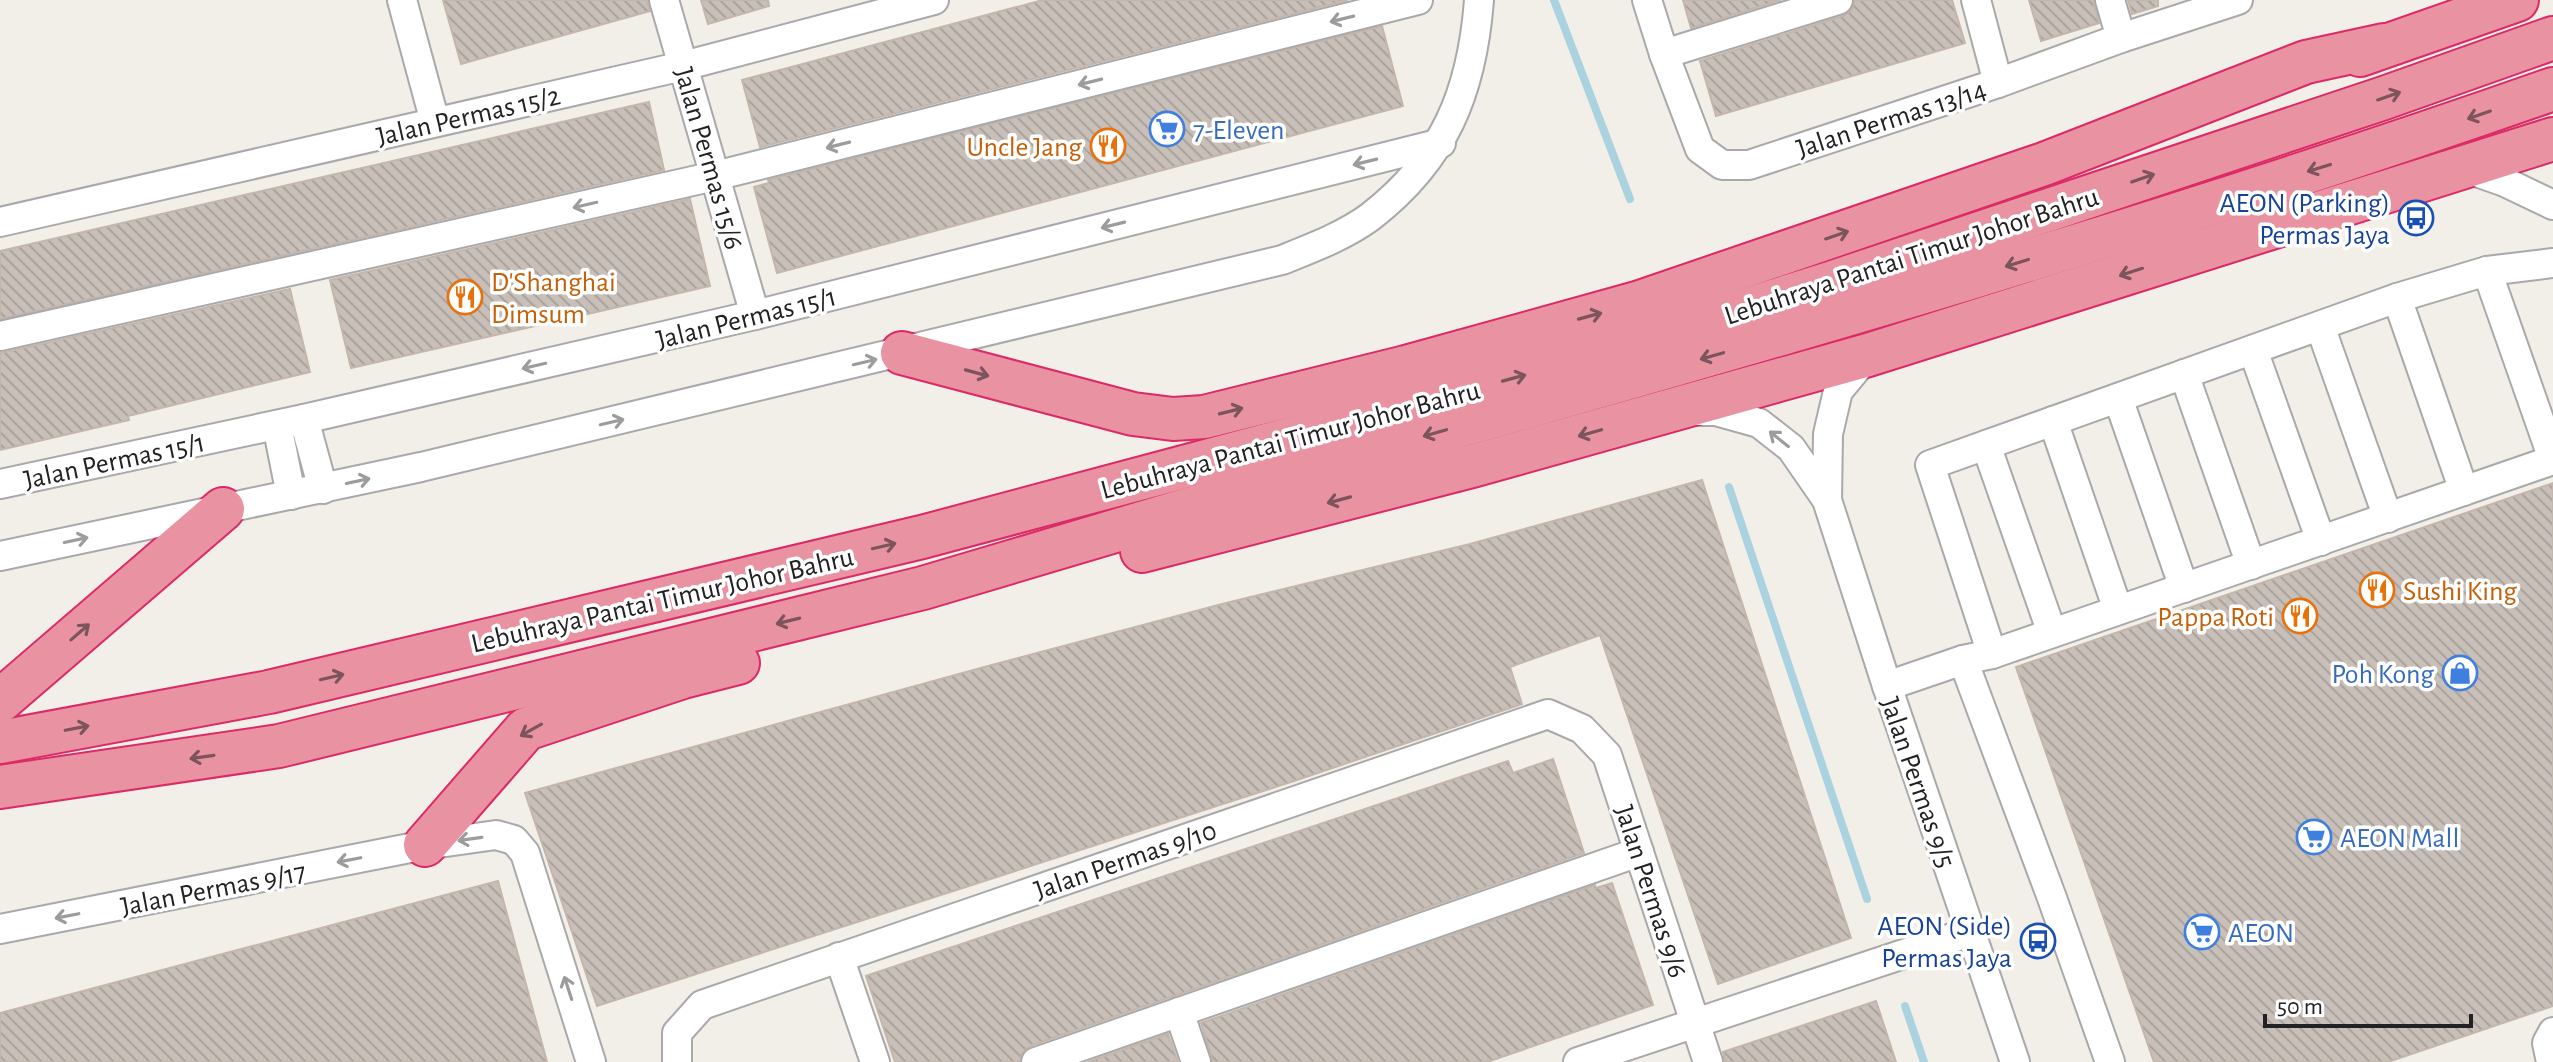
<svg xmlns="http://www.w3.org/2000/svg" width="2553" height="1062" viewBox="0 0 2553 1062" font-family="'Alegreya Sans',sans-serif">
<defs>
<pattern id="building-back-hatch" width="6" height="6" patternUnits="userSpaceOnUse" patternTransform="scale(2)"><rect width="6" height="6" fill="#c7bfb8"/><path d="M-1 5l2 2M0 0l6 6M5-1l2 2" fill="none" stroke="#aba49e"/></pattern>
</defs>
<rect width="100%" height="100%" fill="#f2efe9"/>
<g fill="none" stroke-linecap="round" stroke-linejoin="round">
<g stroke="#aad3df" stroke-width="8">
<polyline points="1554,0 1630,199"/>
<polyline points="1729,487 1867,899"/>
<polyline points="1905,1006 1924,1062"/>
</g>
</g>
<g fill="url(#building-back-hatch)" stroke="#c4b6ab" stroke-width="2">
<polygon points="443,0 647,0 650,11 461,64"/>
<polygon points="701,0 768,0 769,6 708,24"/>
<polygon points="1043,0 1348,0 760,147 742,80"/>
<polygon points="1683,0 1781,0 1691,28"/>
<polygon points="1855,0 1952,0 1965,43 1716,116 1700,61 1843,16 1851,11"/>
<polygon points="2029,0 2093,0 2099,23 2041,41"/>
<polygon points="2128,0 2158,0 2158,6 2132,14"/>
<polygon points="1382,26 1403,106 777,273 754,187 769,183 768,180"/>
<polygon points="649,102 664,170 0,319 0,251"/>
<polygon points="690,199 710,286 351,368 330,280"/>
<polygon points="290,289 310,372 128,416 129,420 0,450 0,353"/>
<polygon points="1702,480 1851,938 1718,984 1600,635 1510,667 1522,704 1294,781 597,1006 525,793 988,666 1226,603 1470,544"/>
<polygon points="2553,483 2553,1006 2388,1062 2154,1062 2016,667"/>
<polygon points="1553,759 1584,853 1030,1046 1023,1052 1019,1062 895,1062 866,976 1508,761 1513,773"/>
<polygon points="498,881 547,1062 0,1062 0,1013"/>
<polygon points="1612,883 1653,1005 1487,1062 1213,1062 1201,1023 1595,885 1596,888"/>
<polygon points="1876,1001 1896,1062 1725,1062 1723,1052"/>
<polygon points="1168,1034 1178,1062 1088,1062"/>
</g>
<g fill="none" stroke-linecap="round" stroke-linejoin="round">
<g stroke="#a9a9a9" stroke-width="32">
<g id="minor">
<polyline points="402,0 435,122"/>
<polyline points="664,0 755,315"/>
<polyline points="1647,0 1664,54 1700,149 1722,165 1749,165 1998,83 2121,38 2238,0"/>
<polyline points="1976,0 1998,83"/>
<polyline points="2110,0 2121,38"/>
<polyline points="1664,54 1838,0"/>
<polyline points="2462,167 2505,182 2553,205"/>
<polyline points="0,222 683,66 934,0"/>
<polyline points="2487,271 2553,459"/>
<polyline points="2397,298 2464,491"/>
<polyline points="2320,326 2388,518"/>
<polyline points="0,336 715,176 1418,0"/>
<polyline points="2253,350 2321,541"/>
<polyline points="2184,374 2251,565"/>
<polyline points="2118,398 2184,588"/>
<polyline points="1694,411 1716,411 1759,423 1791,448 1827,500 1887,686 2015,1062"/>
<polyline points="304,419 323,489"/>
<polyline points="2053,421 2118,610"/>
<polyline points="277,425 291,495"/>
<polyline points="1986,445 2052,633"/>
<polyline points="0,484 304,419 755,315 1441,143"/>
<polyline points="1827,500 1828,434 1838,391 1868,355"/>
<path d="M0 556 421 467 1282 260C1312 248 1344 236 1370 217 1445 159 1472 92 1479 0"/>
<polyline points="1992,654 1930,465 2397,298 2487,271 2553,263"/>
<polyline points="1963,660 2052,898 2110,1062"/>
<polyline points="1887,686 1963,660 1992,654 2553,460"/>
<polyline points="0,929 425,845 496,835 514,840 525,853 591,1062"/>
<polyline points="839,957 875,1062"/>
<polyline points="1179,1012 1196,1062"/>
<polyline points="677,1062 677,1033 702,1005 1548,714 1582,729 1607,755 1708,1062"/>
<polyline points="1036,1062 1639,852"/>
<polyline points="1578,1062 1970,932"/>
<polyline points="2551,1062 2547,1043 2553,1032"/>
</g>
</g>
<g stroke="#dc2a67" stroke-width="46">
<g id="highway">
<polyline points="2360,55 2517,0"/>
<polyline points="902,353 1133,414 1173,419 1204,417 1406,367 1637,303 2044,164 2306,62 2384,45"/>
<polyline points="1142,551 1472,466 1868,355 2553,139"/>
<polyline points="0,701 223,509"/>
<polyline points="0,742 269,692 922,537 1595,357 1830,283 2384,98 2553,38"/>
<path d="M0 787 279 746 923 588 1323 469 1386 447C1778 337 2169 224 2553 89"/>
<polyline points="425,845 526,729 683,677 738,663"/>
</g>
</g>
<use href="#minor" stroke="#fff" stroke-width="28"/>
<use href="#highway" stroke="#e892a2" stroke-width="42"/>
</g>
<defs><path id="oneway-shaft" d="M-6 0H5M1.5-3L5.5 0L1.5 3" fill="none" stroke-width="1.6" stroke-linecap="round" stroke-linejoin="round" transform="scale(2)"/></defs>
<g stroke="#9c9c9c">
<use href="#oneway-shaft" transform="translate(1342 19) rotate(166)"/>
<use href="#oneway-shaft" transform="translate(1090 82) rotate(166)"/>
<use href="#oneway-shaft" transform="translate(838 145) rotate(166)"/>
<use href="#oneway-shaft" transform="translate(1365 162) rotate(166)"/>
<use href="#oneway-shaft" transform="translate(585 205) rotate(167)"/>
<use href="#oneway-shaft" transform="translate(1113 225) rotate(166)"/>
<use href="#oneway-shaft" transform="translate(865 362) rotate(-13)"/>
<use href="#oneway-shaft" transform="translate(534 366) rotate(167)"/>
<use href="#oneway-shaft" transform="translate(612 422) rotate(-13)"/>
<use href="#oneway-shaft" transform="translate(1779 439) rotate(-141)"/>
<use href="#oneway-shaft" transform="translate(358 481) rotate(-12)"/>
<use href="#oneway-shaft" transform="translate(76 540) rotate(-12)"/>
<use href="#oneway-shaft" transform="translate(470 839) rotate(172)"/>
<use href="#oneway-shaft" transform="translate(349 860) rotate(169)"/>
<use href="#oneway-shaft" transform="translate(67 916) rotate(169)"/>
<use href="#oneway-shaft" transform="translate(568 988) rotate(-108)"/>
</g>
<g stroke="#7b545c">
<use href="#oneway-shaft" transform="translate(2389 96) rotate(-19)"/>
<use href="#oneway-shaft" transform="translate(2479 115) rotate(161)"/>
<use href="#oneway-shaft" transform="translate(2319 168) rotate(163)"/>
<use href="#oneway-shaft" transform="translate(2143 178) rotate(-19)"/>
<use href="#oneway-shaft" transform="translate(1837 235) rotate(-19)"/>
<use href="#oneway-shaft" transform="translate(2017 263) rotate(163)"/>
<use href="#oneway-shaft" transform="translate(2131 272) rotate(162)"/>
<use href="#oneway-shaft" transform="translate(1590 316) rotate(-15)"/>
<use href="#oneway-shaft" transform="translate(1712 356) rotate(164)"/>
<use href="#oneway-shaft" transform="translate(977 373) rotate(15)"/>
<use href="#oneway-shaft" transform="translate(1514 378) rotate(-15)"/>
<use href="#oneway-shaft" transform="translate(1231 411) rotate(-14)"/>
<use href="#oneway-shaft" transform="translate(1435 433) rotate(164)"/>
<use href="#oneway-shaft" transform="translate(1590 433) rotate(164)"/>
<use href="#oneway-shaft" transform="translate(1339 500) rotate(165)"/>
<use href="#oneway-shaft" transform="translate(884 546) rotate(-13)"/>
<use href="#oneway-shaft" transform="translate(788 621) rotate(166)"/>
<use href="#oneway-shaft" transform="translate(80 632) rotate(-41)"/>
<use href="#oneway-shaft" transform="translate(332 677) rotate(-13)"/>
<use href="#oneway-shaft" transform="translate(77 728) rotate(-11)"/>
<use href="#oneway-shaft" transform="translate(531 730) rotate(151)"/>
<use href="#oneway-shaft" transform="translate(202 757) rotate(172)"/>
</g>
<defs>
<g id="supermarket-ring" transform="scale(1.8)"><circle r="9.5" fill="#fff" stroke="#3f7fe0" stroke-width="1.5"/><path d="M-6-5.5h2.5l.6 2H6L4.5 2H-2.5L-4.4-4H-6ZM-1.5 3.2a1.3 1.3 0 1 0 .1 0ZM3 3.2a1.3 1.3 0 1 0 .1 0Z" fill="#3f7fe0"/></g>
<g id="restaurant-ring" transform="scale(1.8)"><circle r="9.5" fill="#fff" stroke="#e8710a" stroke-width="1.5"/><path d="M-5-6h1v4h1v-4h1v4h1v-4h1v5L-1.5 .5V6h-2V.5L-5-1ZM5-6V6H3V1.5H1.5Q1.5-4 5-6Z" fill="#e8710a"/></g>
<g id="bus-ring" transform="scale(1.8)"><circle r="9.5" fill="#fff" stroke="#1a4fb4" stroke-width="1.5"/><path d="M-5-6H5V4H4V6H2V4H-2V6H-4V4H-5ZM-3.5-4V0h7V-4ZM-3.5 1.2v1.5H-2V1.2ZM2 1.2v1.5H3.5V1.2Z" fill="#1a4fb4"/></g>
<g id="shop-ring" transform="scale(1.8)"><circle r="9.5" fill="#fff" stroke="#3f7fe0" stroke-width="1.5"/><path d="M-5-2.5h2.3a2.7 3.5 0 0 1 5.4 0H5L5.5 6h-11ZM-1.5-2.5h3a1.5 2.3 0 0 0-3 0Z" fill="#3f7fe0"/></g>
</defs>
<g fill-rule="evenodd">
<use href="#supermarket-ring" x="1167" y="129"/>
<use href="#restaurant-ring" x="1108" y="146"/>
<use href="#bus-ring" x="2416" y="218"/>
<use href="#restaurant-ring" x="465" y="297"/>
<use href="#restaurant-ring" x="2377" y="590"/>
<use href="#restaurant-ring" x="2300" y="616"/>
<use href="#shop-ring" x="2460" y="673"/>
<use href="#supermarket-ring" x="2314" y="837"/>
<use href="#supermarket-ring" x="2202" y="932"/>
<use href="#bus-ring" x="2038" y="941"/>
</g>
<g text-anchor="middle" stroke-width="7" stroke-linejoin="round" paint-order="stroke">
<g font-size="28" fill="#222" stroke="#fff">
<text transform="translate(468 115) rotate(-13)" y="10">Jalan Permas 15/2</text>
<text transform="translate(1891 118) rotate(-18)" y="10">Jalan Permas 13/14</text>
<text transform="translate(710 158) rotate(74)" y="10">Jalan Permas 15/6</text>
<text transform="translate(1911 255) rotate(-18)" y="10">Lebuhraya Pantai Timur Johor Bahru</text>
<text transform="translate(746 317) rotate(-14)" y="10">Jalan Permas 15/1</text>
<text transform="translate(1290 439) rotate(-15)" y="10">Lebuhraya Pantai Timur Johor Bahru</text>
<text transform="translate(114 460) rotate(-12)" y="10">Jalan Permas 15/1</text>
<text transform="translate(662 599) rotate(-13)" y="10">Lebuhraya Pantai Timur Johor Bahru</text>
<text transform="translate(1919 782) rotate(71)" y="10">Jalan Permas 9/5</text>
<text transform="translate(1125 859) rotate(-19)" y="10">Jalan Permas 9/10</text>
<text transform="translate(213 888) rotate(-11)" y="10">Jalan Permas 9/17</text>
<text transform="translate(1652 891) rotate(72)" y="10">Jalan Permas 9/6</text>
</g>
<g font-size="28" fill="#366cbe" stroke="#fff" text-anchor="start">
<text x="1193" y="139">7-Eleven</text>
<text x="2434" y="683" text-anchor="end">Poh Kong</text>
<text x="2340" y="847">AEON Mall</text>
<text x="2228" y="942">AEON</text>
</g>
<g font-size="28" fill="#c56008" stroke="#fff" text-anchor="end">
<text x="1082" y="156">Uncle Jang</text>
<text x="491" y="291" text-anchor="start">D'Shanghai<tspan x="491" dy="32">Dimsum</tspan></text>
<text x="2403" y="600" text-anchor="start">Sushi King</text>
<text x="2274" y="626">Pappa Roti</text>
</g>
<g font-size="28" fill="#164399" stroke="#fff" text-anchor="end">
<text x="2390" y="212">AEON (Parking)<tspan x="2390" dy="32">Permas Jaya</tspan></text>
<text x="2012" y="935">AEON (Side)<tspan x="2012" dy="32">Permas Jaya</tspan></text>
</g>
</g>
<path d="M2265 1014v12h206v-12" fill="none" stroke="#222222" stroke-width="4"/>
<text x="2277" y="1014" font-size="24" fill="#222222" stroke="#ffffff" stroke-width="6" paint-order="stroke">50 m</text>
</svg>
